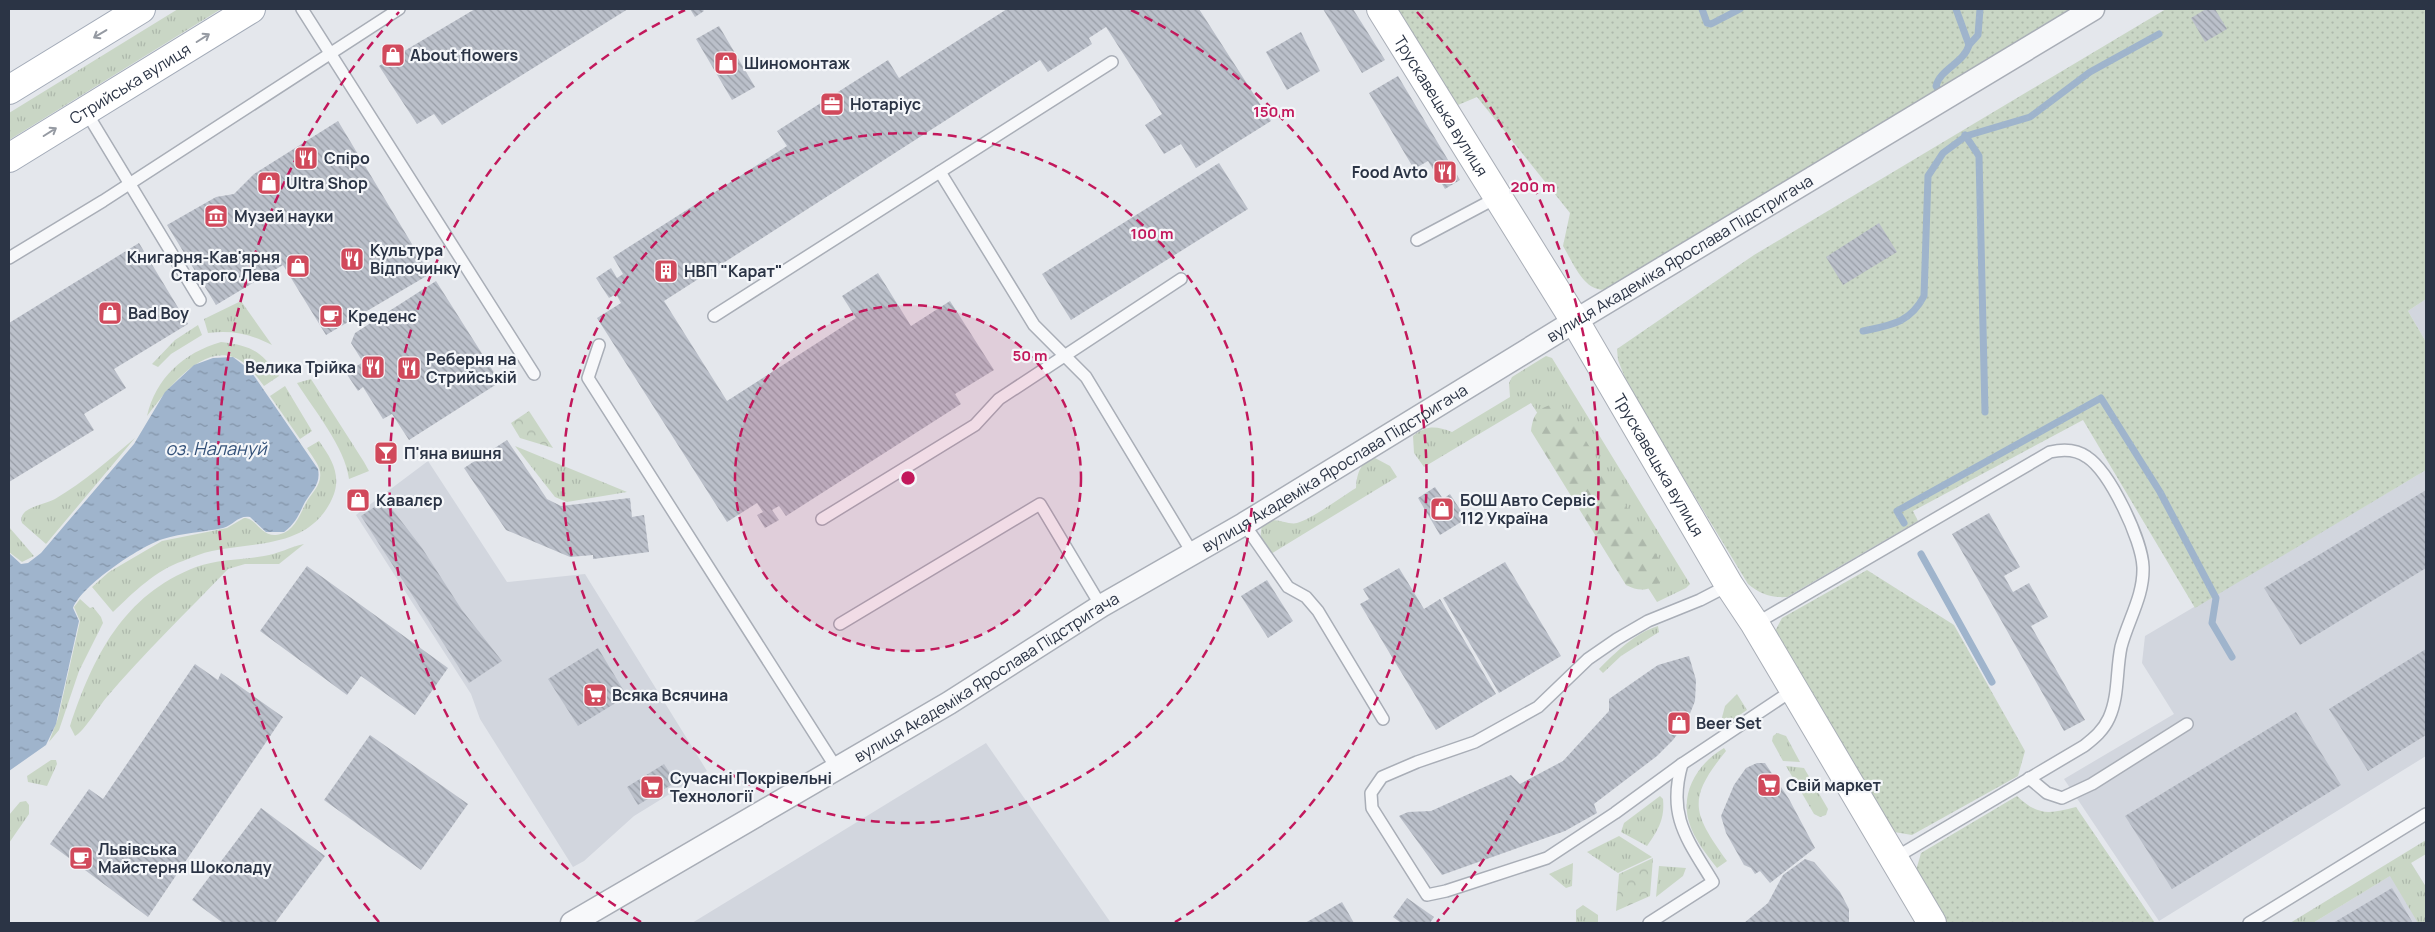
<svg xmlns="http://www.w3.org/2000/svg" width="2435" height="932" viewBox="0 0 2435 932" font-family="Manrope,sans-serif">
<defs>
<pattern id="grass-tufts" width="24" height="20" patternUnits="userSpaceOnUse" patternTransform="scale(1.25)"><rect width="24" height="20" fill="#c9d6c5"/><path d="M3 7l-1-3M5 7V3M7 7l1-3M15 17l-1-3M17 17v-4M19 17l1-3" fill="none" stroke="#adb8ab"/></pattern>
<pattern id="forest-firs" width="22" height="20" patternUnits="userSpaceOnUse" patternTransform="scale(1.25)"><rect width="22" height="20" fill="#c9d6c5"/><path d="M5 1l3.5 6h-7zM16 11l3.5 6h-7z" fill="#adb8ab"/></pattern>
<pattern id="park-crowns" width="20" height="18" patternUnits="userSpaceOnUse" patternTransform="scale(1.25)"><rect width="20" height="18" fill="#c9d6c5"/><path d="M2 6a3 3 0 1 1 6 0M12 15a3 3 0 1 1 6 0" fill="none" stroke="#adb8ab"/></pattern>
<pattern id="garden-dots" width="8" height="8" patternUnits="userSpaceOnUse" patternTransform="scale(1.25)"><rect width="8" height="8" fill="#c9d6c5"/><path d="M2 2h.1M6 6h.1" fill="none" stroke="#adb8ab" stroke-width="1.8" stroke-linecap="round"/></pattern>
<pattern id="water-ripples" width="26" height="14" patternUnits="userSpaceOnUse" patternTransform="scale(1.25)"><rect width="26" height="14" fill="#9fb4cc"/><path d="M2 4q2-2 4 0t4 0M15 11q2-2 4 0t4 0" fill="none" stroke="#8293a7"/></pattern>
<pattern id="building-back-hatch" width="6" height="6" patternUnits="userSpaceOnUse" patternTransform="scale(1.25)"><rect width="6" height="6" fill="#bbc0ca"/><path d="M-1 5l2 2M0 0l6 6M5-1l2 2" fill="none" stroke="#989da6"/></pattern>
</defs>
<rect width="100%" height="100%" fill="#e4e7ec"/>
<g fill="#d2d6de">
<polygon points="2426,299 2426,342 2408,311"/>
<polygon points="428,461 507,582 585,574 707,771 634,816 584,861 573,867 480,719 471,694 356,515"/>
<polygon points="2426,470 2426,756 2159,921 2064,779 2174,714 2142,663 2145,636"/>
<polygon points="986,743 1111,923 692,923"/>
<polygon points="2411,863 2426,887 2426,923 2313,923"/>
</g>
<g fill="url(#grass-tufts)">
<polygon points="178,9 221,9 9,140 9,113"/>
<path d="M241 301 272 345C250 334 233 330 208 333L204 319Z"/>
<polygon points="198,325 202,335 171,354 158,367 152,364 175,340"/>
<path d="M221 342C253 346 260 351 279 376L264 386C256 376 246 361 233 357 199 345 164 394 147 416 156 378 183 353 221 342Z"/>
<path d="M1546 356 1552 358 1690 584 1686 588 1657 602 1531 403 1424 467 1414 453 1413 436C1427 425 1436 426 1452 432L1510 397 1509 383 1512 377Z"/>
<path d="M311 379 364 462 369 471 349 479C345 447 314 410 297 383Z"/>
<polygon points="285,386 312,431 300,439 270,396"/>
<path d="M135 438 46 544 22 523C17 507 45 505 55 499 84 482 110 459 135 438Z"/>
<path d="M319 441C334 462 343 479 330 503 306 548 254 542 212 551 202 553 193 557 183 561 156 570 134 592 113 612L92 587 109 572 162 541 227 528 244 518C257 518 260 536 276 535 294 533 299 516 306 503 312 492 322 485 320 472 319 464 311 455 307 448Z"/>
<polygon points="515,446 627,492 567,502 555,497"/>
<path d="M1375 458 1390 466 1397 477 1269 555C1263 546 1260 542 1261 531 1263 510 1286 526 1297 523 1312 519 1341 497 1356 488 1357 473 1360 462 1375 458Z"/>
<polygon points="9,527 34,556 22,562 9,552"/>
<path d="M304 544 279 564H245L228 569C187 612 144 653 106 698 100 705 82 734 75 736L70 726C93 657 123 595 196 567 218 559 241 560 264 556 278 554 290 547 304 544Z"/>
<polygon points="80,599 90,608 93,607 101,617 103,623 79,671 59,730 49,742 58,718 80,621 74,607"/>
<path d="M1658 626 1659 632 1621 656 1603 673 1599 669C1616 652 1635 633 1658 626Z"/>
<polygon points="1737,694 1747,710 1719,729 1725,706"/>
<polygon points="1777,733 1786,736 1800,762 1783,761 1772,741 1773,736"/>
<path d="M1724 748 1726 751C1686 800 1693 813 1727 861L1717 868C1706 854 1694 839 1689 822 1680 792 1698 763 1724 748Z"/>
<polygon points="51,760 56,760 57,764 47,786 28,782 27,776"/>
<polygon points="1786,766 1804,768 1828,809 1826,815 1820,817 1814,814"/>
<path d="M1660 796 1663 799C1665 819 1658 830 1647 846L1621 832 1624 823Z"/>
<polygon points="26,801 29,805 29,814 9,843 9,815 20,802"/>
<polygon points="1619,836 1652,857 1618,873 1587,852"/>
<polygon points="2426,840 2426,854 2411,863 2426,887 2426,923 2418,923 2390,876 2313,923 2290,923"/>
<polygon points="1573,863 1572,886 1566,888 1549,874"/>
<polygon points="1659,866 1686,868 1683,876 1656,897"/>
<polygon points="1583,905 1598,915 1598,923 1576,923 1576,910"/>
</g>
<path fill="url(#forest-firs)" d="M1558 402 1573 420 1665 569 1666 577C1652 589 1643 594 1626 585L1531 431C1534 410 1539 409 1558 402Z"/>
<g fill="url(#park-crowns)">
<polygon points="529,411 553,448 520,438 511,423"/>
<polygon points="1653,858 1650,896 1616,911 1619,874"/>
</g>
<g fill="url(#garden-dots)">
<path d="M1397 9H2077L1614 286C1609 288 1603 291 1598 289 1582 286 1571 259 1563 246L1570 213 1477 97 1458 105 1438 79Z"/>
<path d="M2166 9H2426V299L2408 311 2426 342V470L2195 608 2083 420 1913 511 1918 521 1787 597C1771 598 1760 594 1748 584L1629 388 1618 360 1617 349 1754 255Z"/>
<polygon points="1867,570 1954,625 2025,751 2018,776 1912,835 1894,832 1774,633 1782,618"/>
<path d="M2017 796C2038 816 2049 814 2076 807L2155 923H1947L1915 874 1921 853Z"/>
</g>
<path fill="url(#water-ripples)" d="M233 357 250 370 318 469C321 484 312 490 305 502 299 514 296 523 284 532H266L250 517C238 515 234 525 223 528 204 532 182 533 163 539 139 547 82 585 73 608L79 621 56 724 46 745 9 771V553L21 564 28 563 41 553 134 444 165 392 194 365 213 358Z"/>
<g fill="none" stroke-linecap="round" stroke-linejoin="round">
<g stroke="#9fb4cc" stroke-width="7">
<polyline points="1702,9 1707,23 1711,24 1740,9"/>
<polyline points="1969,45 1978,35 1980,9"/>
<path d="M1938 89 1936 86C1940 69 1964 63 1969 45L1956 9"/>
<polyline points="1965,135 1979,156 1985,412"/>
<path d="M1863 331C1891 325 1910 323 1924 296L1928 176 1943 153 1966 136 2030 117 2090 72 2159 34"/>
<polyline points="1904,523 1897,511 2101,398 2160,492 2216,598 2212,623 2232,657"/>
<polyline points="1921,554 1992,682"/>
</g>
</g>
<g fill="url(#building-back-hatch)">
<polygon points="475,9 628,9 442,125 434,114 417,124 379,66"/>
<polygon points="690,9 702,9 704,11 695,17"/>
<polygon points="1007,9 1199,9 1271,121 1196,168 1181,144 1164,154 1145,125 1162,114 1106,27 1089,38 1092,44 1048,72 1040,60 664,301 727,401 856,318 842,296 878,273 911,326 950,301 994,370 955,394 961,404 786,516 779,506 772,510 779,520 765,528 757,515 763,512 757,503 727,522 597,318 621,303 616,294 609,298 596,278 611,268 617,278 623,274 613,257 787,146 777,131 888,60 899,78"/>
<polygon points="1323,9 1353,9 1385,60 1362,73"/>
<polygon points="2206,9 2215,9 2227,29 2205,42 2191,18"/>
<polygon points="719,26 755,87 732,100 696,39"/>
<polygon points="1301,32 1320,71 1287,90 1266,52"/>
<polygon points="1398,76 1460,180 1445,189 1428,161 1414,169 1369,93"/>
<polygon points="338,121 430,274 326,335 283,265 216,305 167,225 216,197 234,194 254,174"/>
<polygon points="1219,163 1248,209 1071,320 1042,274"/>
<polygon points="1879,223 1897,252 1843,285 1826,257"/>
<polygon points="139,243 188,324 114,369 126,388 84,414 94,430 9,482 9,323"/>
<polygon points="436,281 500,382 409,440 392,414 383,419 363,387 358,391 346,373 363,362 351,343 355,333"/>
<polygon points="507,440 547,499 561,506 630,498 632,517 644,515 649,552 593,559 593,555 570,557 506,530 464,468"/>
<polygon points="1435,487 1443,499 1450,494 1466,519 1440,535 1418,498"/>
<polygon points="2426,490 2426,568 2300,645 2264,588"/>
<polygon points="385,500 422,548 462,610 502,661 469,683 361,516"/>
<polygon points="1989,513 2020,567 2004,576 2013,592 2029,583 2048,617 2031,626 2085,720 2064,731 1952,534"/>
<polygon points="1505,562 1561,656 1499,693 1443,598"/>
<polygon points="307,566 448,668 415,715 361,676 347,695 260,631"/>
<polygon points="1399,568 1424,609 1440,599 1496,694 1436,730 1360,604 1369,599 1363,589"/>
<polygon points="1267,580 1293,621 1268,638 1241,596"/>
<polygon points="598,648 627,696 578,726 548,679"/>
<polygon points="2426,649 2426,735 2368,771 2329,709"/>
<polygon points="1689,656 1696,680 1695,701 1687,721 1673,740 1657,756 1594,804 1597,813 1565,831 1442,875 1399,816 1408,812 1431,811 1511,775 1520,784 1563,761 1609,711 1609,699 1658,665"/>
<polygon points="195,664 218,680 221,673 283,717 148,917 50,844 89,789 103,799"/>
<polygon points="2296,712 2341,785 2172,889 2125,816"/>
<polygon points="370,735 468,804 421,870 324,800"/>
<polygon points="1757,763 1765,763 1789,799 1815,848 1770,883 1760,871 1755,874 1751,868 1744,865 1726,833 1721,816 1734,785 1746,768"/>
<polygon points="664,764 676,782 638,805 627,787"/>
<polygon points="261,808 325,856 275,923 223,923 192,900"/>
<polygon points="1805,859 1814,862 1840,892 1849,909 1849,923 1744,923 1768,903 1783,875"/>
<polygon points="2392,888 2413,923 2333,923"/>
<polygon points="1407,898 1434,917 1430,923 1401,923 1393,917"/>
<polygon points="1342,902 1354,923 1305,923"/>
</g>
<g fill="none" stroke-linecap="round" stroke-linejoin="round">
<g stroke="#a9aeb7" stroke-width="14">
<g id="lane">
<polyline points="302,9 534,374"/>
<polyline points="85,110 200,300"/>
<polyline points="940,172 1034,325 1086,377 1193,554"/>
<polyline points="1417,240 1498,197"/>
<polyline points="9,258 103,201 399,9"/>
<polyline points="714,316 1112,62"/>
<polyline points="599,345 588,378 837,769"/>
<polyline points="822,519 975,425 999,399 1181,279"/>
<polyline points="1244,524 1288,587 1306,597 1318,611 1383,719"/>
<polyline points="1729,585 1700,600 1648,621 1617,639 1588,659 1538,707 1475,742 1417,762 1382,777 1371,793 1372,808 1427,895 1446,891 1547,858 1615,813 1682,764 1793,690"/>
<polyline points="840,624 1040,504 1101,606"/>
<path d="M1755 624 2050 452C2063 449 2076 449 2087 457 2110 472 2142 540 2143 567 2144 596 2128 620 2121 647 2116 671 2119 696 2109 718 2103 731 2094 738 2084 746L1893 859"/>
<polyline points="2029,778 2047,793 2062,798 2092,784 2187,724"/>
<path d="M1649 923 1713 882C1687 839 1667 816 1682 764"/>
<polyline points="2249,923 2426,814"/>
</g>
</g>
<g stroke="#a9aeb7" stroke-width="25">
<g id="street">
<path id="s1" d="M572 923 949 703 1101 606 1244 524 1575 321 2093 9"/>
</g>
</g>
<g stroke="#a9aeb7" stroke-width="30">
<g id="secondary">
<path id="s2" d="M1381 9 1575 321 1729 585 1755 624 1932 923"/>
</g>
</g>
<g stroke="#a3abb8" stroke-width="30">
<g id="primary">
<polyline points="9,90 141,9"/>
<path id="s3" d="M9 158 251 9"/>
</g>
</g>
<use href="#lane" stroke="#f7f8fa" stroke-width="11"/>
<use href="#street" stroke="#f7f8fa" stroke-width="22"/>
<use href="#secondary" stroke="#fff" stroke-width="28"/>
<use href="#primary" stroke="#fff" stroke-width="28"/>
</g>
<defs><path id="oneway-shaft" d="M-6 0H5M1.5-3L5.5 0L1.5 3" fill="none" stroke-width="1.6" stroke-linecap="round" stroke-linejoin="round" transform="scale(1.25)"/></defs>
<g stroke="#959aa2">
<use href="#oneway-shaft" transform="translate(100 34) rotate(149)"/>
<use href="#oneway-shaft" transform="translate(203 38) rotate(-32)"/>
<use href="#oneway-shaft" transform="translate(50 132) rotate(-32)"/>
</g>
<circle cx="908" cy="478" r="173" fill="#c2185b" fill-opacity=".12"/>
<g fill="none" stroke="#c2185b" stroke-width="2.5" stroke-dasharray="9 6">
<circle cx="908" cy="478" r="173"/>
<circle cx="908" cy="478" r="345"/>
<path d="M641 922A518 518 0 0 1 685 10M1131 10A518 518 0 0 1 1175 922"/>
<path d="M379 922A690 690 0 0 1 399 12M1417 12A690 690 0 0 1 1437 922"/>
</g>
<defs>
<g id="shop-square" transform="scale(1.25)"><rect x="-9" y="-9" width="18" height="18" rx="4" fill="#d1495b" stroke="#f4f6f9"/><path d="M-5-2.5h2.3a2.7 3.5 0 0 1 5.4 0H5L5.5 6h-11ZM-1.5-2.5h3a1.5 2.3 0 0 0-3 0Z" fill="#fff"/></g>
<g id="office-square" transform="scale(1.25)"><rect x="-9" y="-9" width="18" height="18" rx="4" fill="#d1495b" stroke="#f4f6f9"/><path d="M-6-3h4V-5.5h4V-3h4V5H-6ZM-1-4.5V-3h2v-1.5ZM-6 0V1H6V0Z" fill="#fff"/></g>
<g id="restaurant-square" transform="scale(1.25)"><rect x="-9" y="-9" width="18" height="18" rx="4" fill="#d1495b" stroke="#f4f6f9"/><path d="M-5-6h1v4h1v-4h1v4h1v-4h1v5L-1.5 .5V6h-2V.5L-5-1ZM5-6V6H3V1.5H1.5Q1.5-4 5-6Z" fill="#fff"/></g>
<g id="museum-square" transform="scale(1.25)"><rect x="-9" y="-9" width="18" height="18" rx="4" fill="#d1495b" stroke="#f4f6f9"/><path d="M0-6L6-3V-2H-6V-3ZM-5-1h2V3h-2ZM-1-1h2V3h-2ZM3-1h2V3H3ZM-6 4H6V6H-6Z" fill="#fff"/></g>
<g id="building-square" transform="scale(1.25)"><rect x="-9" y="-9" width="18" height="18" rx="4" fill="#d1495b" stroke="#f4f6f9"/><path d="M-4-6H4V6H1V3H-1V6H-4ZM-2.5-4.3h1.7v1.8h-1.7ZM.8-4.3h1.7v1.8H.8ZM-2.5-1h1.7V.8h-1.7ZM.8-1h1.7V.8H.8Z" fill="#fff"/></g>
<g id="cafe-square" transform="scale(1.25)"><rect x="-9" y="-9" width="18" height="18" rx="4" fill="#d1495b" stroke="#f4f6f9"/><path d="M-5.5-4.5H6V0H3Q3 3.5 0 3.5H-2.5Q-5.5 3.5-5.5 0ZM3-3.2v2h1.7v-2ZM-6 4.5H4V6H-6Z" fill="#fff"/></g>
<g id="bar-square" transform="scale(1.25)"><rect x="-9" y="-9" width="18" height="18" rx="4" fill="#d1495b" stroke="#f4f6f9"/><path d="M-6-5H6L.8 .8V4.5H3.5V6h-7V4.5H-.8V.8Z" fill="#fff"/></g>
<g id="supermarket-square" transform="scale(1.25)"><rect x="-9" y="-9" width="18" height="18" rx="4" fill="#d1495b" stroke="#f4f6f9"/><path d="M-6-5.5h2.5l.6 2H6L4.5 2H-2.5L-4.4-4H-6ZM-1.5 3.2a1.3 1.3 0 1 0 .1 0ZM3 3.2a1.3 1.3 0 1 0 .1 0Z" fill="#fff"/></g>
</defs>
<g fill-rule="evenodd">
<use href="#shop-square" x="393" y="55"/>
<use href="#shop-square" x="726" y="63"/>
<use href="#office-square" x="832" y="104"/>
<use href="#restaurant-square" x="306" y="158"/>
<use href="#restaurant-square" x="1445" y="172"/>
<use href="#shop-square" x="269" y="183"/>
<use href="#museum-square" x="216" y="216"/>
<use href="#restaurant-square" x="352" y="259"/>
<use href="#shop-square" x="298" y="266"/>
<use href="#building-square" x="666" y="271"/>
<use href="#shop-square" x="110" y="313"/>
<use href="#cafe-square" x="331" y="316"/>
<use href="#restaurant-square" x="373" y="367"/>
<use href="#restaurant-square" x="409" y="368"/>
<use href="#bar-square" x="386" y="453"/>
<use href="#shop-square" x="358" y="500"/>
<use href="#shop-square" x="1442" y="509"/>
<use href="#supermarket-square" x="595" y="695"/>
<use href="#shop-square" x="1679" y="723"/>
<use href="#supermarket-square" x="1769" y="785"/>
<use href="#supermarket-square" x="652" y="787"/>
<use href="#cafe-square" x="81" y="858"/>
</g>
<g text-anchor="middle" stroke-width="4.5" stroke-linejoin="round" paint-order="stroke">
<g font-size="16" font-weight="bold" fill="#2b3445" stroke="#f4f6f9" text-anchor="start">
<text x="410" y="61">About flowers</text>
<text x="744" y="69">Шиномонтаж</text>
<text x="850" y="110">Нотаріус</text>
<text x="324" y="164">Спіро</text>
<text x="1428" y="178" text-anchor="end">Food Avto</text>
<text x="286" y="189">Ultra Shop</text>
<text x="234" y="222">Музей науки</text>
<text x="370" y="256">Культура<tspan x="370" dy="18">Відпочинку</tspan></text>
<text x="280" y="263" text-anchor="end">Книгарня-Кав'ярня<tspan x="280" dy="18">Старого Лева</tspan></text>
<text x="684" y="277">НВП "Карат"</text>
<text x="128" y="319">Bad Boy</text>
<text x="348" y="322">Креденс</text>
<text x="426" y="365">Реберня на<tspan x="426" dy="18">Стрийській</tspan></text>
<text x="356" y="373" text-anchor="end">Велика Трійка</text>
<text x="404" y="459">П'яна вишня</text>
<text x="376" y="506">Кавалєр</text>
<text x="1460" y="506">БОШ Авто Сервіс<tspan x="1460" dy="18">112 Україна</tspan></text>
<text x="612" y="701">Всяка Всячина</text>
<text x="1696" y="729">Beer Set</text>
<text x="670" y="784">Сучасні Покрівельні<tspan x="670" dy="18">Технології</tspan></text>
<text x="1786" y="791">Свiй маркет</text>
<text x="98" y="855">Львівська<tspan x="98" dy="18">Майстерня Шоколаду</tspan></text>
</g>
<g font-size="16" fill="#2b3445" stroke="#f4f6f9">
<text dy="6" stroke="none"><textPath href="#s3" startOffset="142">Стрийська вулиця</textPath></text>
<text dy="6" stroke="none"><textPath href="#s2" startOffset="114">Трускавецька вулиця</textPath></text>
<text dy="6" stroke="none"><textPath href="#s1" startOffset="1292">вулиця Академіка Ярослава Підстригача</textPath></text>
<text dy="6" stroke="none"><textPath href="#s2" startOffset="534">Трускавецька вулиця</textPath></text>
<text dy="6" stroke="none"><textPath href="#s1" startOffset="888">вулиця Академіка Ярослава Підстригача</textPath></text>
<text dy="6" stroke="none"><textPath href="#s1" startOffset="482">вулиця Академіка Ярослава Підстригача</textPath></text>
</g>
<g font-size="18" font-style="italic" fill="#34527a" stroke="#f4f6f9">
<text x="216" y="455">оз. Налануй</text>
</g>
</g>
<circle cx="908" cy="478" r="8" fill="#c2185b" stroke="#f4f6f9" stroke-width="2.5"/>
<g font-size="15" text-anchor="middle" font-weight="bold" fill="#c2185b" stroke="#f4f6f9" stroke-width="4.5" stroke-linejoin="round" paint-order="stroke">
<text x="1274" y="117">150 m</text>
<text x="1533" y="192">200 m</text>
<text x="1152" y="239">100 m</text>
<text x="1030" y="361">50 m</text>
</g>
<rect width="2435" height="932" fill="none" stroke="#2b3445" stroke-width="20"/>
</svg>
